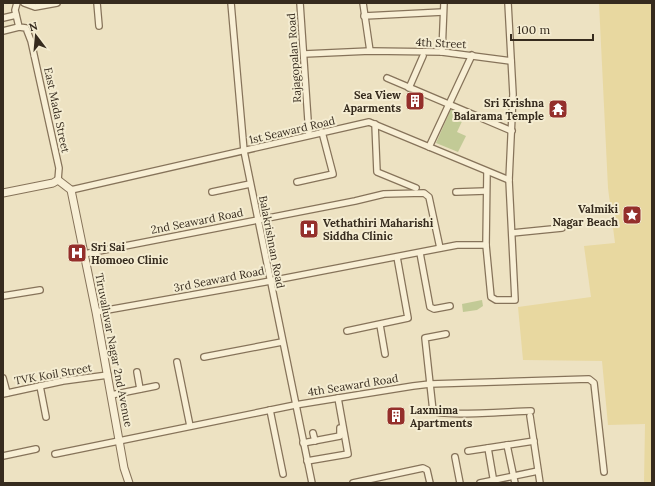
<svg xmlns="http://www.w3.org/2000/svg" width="655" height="486" viewBox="0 0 655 486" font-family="Lora,serif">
<rect width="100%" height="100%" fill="#ede2c2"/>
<g fill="#c2ca96">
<polygon points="451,109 465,115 457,132 466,136 458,152 436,143"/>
<polygon points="482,300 483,306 477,310 463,312 462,304"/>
</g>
<polygon fill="#e8d8a0" points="599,3 652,3 652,483 644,483 645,424 608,425 602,361 523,360 518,307 591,297 584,246 615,243 608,188"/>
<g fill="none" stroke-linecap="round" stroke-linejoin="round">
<g stroke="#86735a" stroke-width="8">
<g id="minor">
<polyline points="17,3 15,10 19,27 26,28 31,41 59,168 58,180"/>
<polyline points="24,3 35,7 57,3"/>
<polyline points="97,3 99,26"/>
<polyline points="231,3 244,151 312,483"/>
<polyline points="300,3 309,135"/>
<polyline points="363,3 370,51"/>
<polyline points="364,16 443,12"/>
<polyline points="3,18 16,15"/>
<polyline points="3,31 19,27"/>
<polyline points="442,52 444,3"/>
<polyline points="304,54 370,51 442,52 511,61"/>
<polyline points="387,78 512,131"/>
<polyline points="409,88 423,56"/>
<polyline points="375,124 377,172 416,188"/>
<polyline points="429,147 472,55"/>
<polyline points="487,172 486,245 491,297 496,300 515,300 509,180 513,94 508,3"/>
<polyline points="297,182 333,174 322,132"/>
<polyline points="71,190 369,122 509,180"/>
<polyline points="212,192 250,184"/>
<polyline points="456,192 486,191"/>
<polyline points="512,233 562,228"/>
<polyline points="420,253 430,307 434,309 450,306"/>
<polyline points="84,254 355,201 384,194 424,193 429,197 440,248"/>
<polyline points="3,296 40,290"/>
<polyline points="96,312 265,282 457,245 486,245"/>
<polyline points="380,325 385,354"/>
<polyline points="347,331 408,318 397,257"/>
<path d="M446 334 425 338 433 411C442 417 515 411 531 411"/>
<polyline points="204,357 282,342"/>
<polyline points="177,362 190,426"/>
<polyline points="137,372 140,389"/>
<polyline points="3,378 7,393"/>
<polyline points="40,386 46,417"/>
<polyline points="3,394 63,381 108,375"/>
<polyline points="111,395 156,386"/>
<polyline points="270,410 283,474"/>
<polyline points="530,416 540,483"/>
<polyline points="313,433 315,441"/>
<polyline points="303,443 340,436 340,428"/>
<polyline points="507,445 515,483"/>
<polyline points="488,448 494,483"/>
<polyline points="468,451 534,441"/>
<polyline points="55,454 295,405 413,386 430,384 589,379 594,383 604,472"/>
<polyline points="3,456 36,449"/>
<polyline points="455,457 460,483"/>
<polyline points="307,461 348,454 338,398"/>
<polyline points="353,483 423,468 427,470 430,483"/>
<polyline points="480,483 538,471"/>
</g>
</g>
<g stroke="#86735a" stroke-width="9">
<polyline id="tertiary" points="3,193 53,183 58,180 71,190 96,312 124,468 129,483"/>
</g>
<use href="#minor" stroke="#f8efd5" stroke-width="5.5"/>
<use href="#tertiary" stroke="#f8efd5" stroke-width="7"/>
</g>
<defs>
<g id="building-square" transform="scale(1)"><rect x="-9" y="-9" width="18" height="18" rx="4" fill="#942f2b" stroke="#f4ecd1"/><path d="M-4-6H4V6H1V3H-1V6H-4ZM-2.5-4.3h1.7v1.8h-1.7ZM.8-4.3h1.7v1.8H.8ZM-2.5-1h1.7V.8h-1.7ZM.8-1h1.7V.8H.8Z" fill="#fff"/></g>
<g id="temple-square" transform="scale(1)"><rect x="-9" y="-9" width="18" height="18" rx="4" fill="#942f2b" stroke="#f4ecd1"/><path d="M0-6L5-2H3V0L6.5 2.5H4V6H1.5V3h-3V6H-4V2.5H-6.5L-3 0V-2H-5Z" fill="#fff"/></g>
<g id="sight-square" transform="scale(1)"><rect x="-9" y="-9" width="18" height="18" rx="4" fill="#942f2b" stroke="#f4ecd1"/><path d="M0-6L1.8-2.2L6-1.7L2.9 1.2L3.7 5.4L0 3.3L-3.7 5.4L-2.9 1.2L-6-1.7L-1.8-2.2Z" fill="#fff"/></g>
<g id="hospital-square" transform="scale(1)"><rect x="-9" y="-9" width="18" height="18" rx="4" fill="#942f2b" stroke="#f4ecd1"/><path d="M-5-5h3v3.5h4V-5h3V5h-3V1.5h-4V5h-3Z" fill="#fff"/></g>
</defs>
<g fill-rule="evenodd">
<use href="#building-square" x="415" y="101"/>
<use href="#temple-square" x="558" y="109"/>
<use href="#sight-square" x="632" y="215"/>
<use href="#hospital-square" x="309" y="229"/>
<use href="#hospital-square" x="77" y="253"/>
<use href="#building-square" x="396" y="416"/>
</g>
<g text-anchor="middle" stroke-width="4" stroke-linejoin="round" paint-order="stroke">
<g font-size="11" fill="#362b1e" stroke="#f4ecd1">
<text transform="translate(441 43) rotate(3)" y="4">4th Street</text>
<text transform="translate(294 58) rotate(-94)" y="4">Rajagopalan Road</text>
<text transform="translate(57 110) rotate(78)" y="4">East Mada Street</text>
<text transform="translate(292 130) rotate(-13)" y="4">1st Seaward Road</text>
<text transform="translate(197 221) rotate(-11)" y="4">2nd Seaward Road</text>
<text transform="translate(272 242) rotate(79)" y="4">Balakrishnan Road</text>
<text transform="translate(219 279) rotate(-11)" y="4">3rd Seaward Road</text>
<text transform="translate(114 350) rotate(79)" y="4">Tiruvalluvar Nagar 2nd Avenue</text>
<text transform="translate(53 374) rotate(-10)" y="4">TVK Koil Street</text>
<text transform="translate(353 385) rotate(-9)" y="4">4th Seaward Road</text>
</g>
<g font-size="11" font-weight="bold" fill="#362b1e" stroke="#f4ecd1" text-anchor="end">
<text x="401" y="99">Sea View<tspan x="401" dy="13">Aparments</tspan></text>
<text x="544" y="107">Sri Krishna<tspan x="544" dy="13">Balarama Temple</tspan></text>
<text x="618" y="213">Valmiki<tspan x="618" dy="13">Nagar Beach</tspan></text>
<text x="323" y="227" text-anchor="start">Vethathiri Maharishi<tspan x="323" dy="13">Siddha Clinic</tspan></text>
<text x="91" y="251" text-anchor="start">Sri Sai<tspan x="91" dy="13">Homoeo Clinic</tspan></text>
<text x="410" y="414" text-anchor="start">Laxmima<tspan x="410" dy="13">Apartments</tspan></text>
</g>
</g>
<rect width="655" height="486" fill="none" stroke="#362b1e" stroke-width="8"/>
<g transform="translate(36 36) rotate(344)" stroke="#f4ecd1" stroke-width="3" paint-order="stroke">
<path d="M0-3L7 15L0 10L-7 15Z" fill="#362b1e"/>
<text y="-6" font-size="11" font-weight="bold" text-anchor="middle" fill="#362b1e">N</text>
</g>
<path d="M511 34v6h82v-6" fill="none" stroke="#362b1e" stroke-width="2"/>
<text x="517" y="34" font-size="12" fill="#362b1e" stroke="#f4ecd1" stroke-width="3" paint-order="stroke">100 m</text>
</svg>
